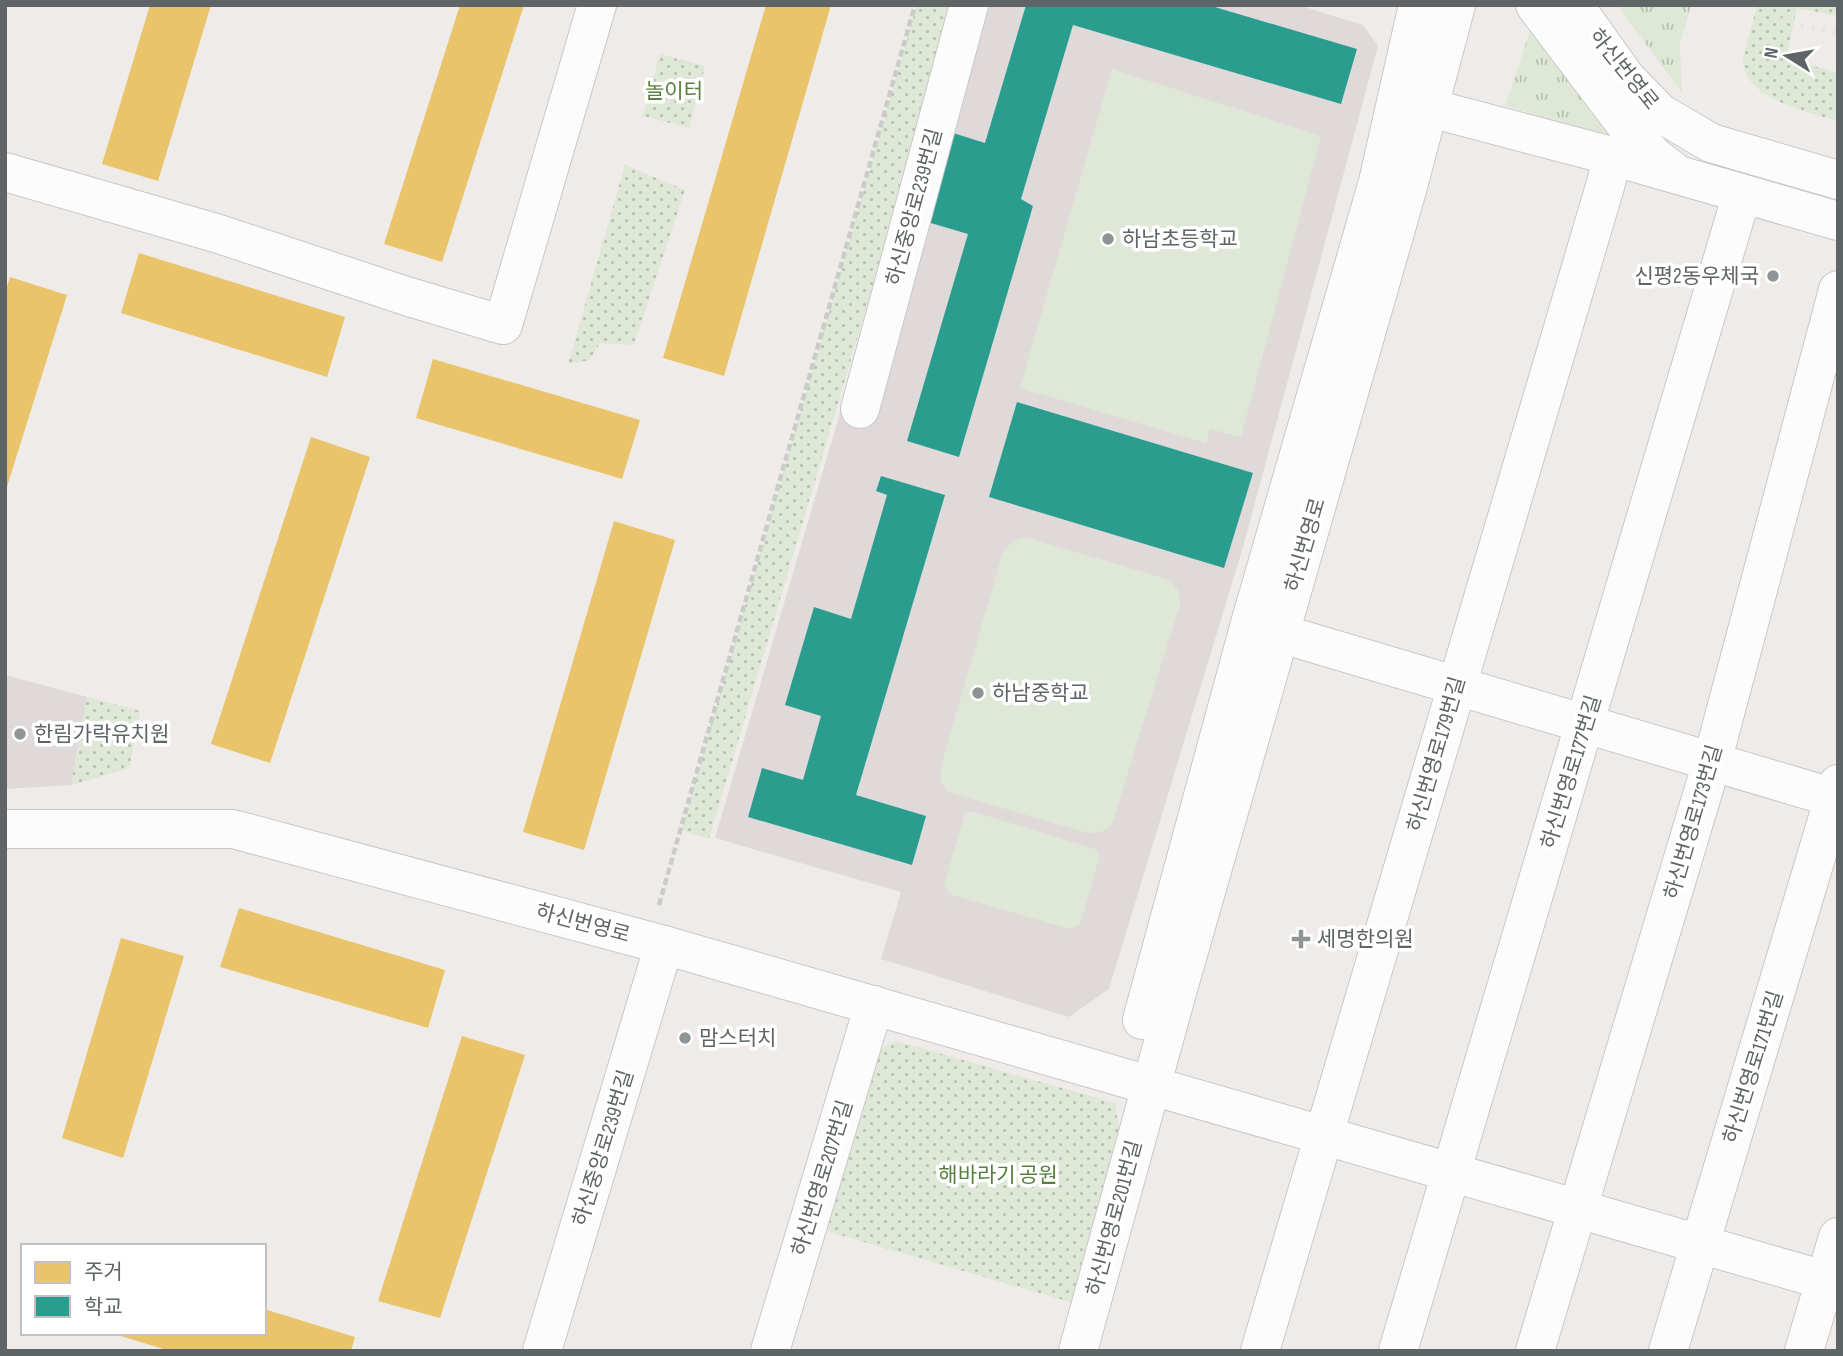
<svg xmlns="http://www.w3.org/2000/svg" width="1843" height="1356" viewBox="0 0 1843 1356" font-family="'Sofia Sans Condensed','Noto Sans KR',sans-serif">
<defs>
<pattern id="grass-tufts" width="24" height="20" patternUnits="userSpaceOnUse" patternTransform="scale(1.75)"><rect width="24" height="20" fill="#dfe8d6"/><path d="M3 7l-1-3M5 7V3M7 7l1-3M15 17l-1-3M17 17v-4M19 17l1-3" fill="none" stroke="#b8c0b1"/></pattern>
<pattern id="park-dots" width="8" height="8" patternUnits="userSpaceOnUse" patternTransform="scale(1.75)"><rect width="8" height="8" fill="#dfe8d6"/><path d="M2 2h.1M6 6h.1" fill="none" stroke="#b8c0b1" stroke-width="1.8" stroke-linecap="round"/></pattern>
</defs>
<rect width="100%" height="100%" fill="#eeebe9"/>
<g fill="#dfdad9">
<polygon points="960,5 1298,5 1363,25 1378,46 1243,547 1109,989 1069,1017 881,959 901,892 715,838"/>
<polygon points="5,675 140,711 129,768 71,785 5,789"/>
</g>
<g fill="url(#grass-tufts)">
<polygon points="1617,5 1691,5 1680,44 1682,93"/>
<polygon points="1531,28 1611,135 1505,106"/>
</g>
<g fill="url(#park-dots)">
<polygon points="917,5 956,5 709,839 681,830"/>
<path d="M1757 5H1838V16L1797 8 1786 58 1838 73V121C1810 113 1747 99 1743 64 1742 57 1755 16 1757 5Z"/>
<polygon points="660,54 705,66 689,128 643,116"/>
<polygon points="625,165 685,190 634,345 600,343 590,360 568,364"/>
<polygon points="87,697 140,711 129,768 71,785"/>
<polygon points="896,1041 1115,1103 1120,1134 1073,1303 823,1230 874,1055 883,1047"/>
</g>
<g fill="#dfe8d6">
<polygon points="1112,69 1321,136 1241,437 1210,429 1206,443 1020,388"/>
<polygon points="1025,537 1170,580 1178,591 1180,604 1112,824 1101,832 1088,833 948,792 941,782 941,766 1003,552 1013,541"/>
<polygon points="971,811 1095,849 1100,855 1080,924 1070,929 952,895 944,886 965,814"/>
</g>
<g fill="#e9c46a">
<polygon points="150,5 211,5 158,181 102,164"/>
<polygon points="460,5 524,5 442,262 384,244"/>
<polygon points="766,5 831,5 724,376 663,358"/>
<polygon points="139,253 345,317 327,377 121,313"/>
<polygon points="10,277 67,295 6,490 5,293"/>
<polygon points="433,359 640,420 622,479 416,418"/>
<polygon points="311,437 370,457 270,763 211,744"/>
<polygon points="614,521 675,540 584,850 523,832"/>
<polygon points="239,908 445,970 428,1028 220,967"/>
<polygon points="121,938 184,956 123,1158 62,1138"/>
<polygon points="462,1036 525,1055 440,1318 378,1301"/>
<polygon points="264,1309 355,1337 351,1351 170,1351 114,1334 264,1333"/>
</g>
<g fill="#2a9d8f">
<polygon points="1026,5 1208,5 1357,49 1341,104 1073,25 1021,199 1033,206 959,457 907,441 968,234 924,221 950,132 985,143"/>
<polygon points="1017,402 1253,473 1224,568 989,497"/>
<polygon points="881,476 945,495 856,795 926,816 912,865 748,817 762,768 803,780 821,716 785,705 814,607 851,619 887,495 876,491"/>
</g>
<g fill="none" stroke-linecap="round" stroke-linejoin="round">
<g stroke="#c9c8c8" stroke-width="40">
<g id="minor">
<polyline points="1535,5 1635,137 1656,158 1672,170"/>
<polyline points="1574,5 1626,78 1660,113 1711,143 1838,180"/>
<polyline points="1430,108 1612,156 1838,221"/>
<polyline points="5,172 219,234 406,296 503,325 597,5"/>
<polyline points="860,409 969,5"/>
<polyline points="1279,633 1838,799"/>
<polyline points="5,829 233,829 664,945 1838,1284"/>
<polyline points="1142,1020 1251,620 1378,182 1418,5"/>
<polyline points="542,1351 664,945"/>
<polyline points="770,1351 874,1005"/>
<polyline points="1078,1351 1176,996 1407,190 1456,5"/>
<polyline points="1260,1351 1606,183 1612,156"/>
<polyline points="1398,1351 1742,194"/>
<polyline points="1535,1351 1712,762 1838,290"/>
<polyline points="1668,1351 1838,784"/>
<polyline points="1804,1351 1838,1237"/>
</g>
</g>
<polyline stroke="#c9ccca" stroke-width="4.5" stroke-dasharray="7 3.5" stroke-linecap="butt" points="659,905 915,5"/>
<use href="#minor" stroke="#fcfcfc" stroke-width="38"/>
<g stroke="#e3e2e2" stroke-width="5" stroke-dasharray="2 9" stroke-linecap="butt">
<polyline points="1830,5 1838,7"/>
<polyline points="1780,20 1838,33"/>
</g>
</g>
<g fill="#919494" stroke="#fff" stroke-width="2.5">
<circle cx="1108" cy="239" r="7"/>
<circle cx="1773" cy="276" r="7"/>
<circle cx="978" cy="693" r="7"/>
<circle cx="20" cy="734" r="7"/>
<path d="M1297.5 928.5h7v7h7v7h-7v7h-7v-7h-7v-7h7z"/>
<circle cx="685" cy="1038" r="7"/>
</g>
<g text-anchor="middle" stroke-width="7" stroke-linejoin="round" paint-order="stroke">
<g font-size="21" fill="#5f6566" stroke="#fff">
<text transform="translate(1624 69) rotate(51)" y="7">하신번영로</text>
<text transform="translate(914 207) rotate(-75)" y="7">하신중앙로239번길</text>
<text transform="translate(1305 545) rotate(-74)" y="7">하신번영로</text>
<text transform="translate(1436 754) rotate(-74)" y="7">하신번영로179번길</text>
<text transform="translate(1571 772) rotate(-73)" y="7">하신번영로177번길</text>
<text transform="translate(1693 822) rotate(-74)" y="7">하신번영로173번길</text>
<text transform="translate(583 923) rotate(15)" y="7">하신번영로</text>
<text transform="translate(1753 1067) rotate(-73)" y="7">하신번영로171번길</text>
<text transform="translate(603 1148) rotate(-73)" y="7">하신중앙로239번길</text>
<text transform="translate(822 1178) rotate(-73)" y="7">하신번영로207번길</text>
<text transform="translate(1114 1218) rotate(-75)" y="7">하신번영로201번길</text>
</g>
<g font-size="21" fill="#56803c" stroke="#fff">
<text x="674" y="98">놀이터</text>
<text x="998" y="1182">해바라기 공원</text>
</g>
<g font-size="21" fill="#5f6566" stroke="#fff" text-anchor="start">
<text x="1122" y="246">하남초등학교</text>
<text x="1759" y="283" text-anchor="end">신평2동우체국</text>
<text x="992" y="700">하남중학교</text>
<text x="34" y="741">한림가락유치원</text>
<text x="1317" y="946">세명한의원</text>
<text x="699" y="1045">맘스터치</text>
</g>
</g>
<rect width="1843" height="1356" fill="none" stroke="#5f6566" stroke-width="14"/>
<rect x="21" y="1244" width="245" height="91" fill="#ffffff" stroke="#bfc1c2" stroke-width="2"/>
<rect x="35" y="1262" width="35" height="21" fill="#e9c46a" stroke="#bfc1c2" stroke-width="2"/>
<text x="84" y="1279" font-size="21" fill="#5f6566">주거</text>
<rect x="35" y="1296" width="35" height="21" fill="#2a9d8f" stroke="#bfc1c2" stroke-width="2"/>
<text x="84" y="1314" font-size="21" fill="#5f6566">학교</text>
<g transform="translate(1787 56) rotate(281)" stroke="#ffffff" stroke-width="5" paint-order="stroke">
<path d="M0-5L12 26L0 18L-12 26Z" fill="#5f6566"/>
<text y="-10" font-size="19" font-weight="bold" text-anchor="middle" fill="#5f6566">N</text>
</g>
</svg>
